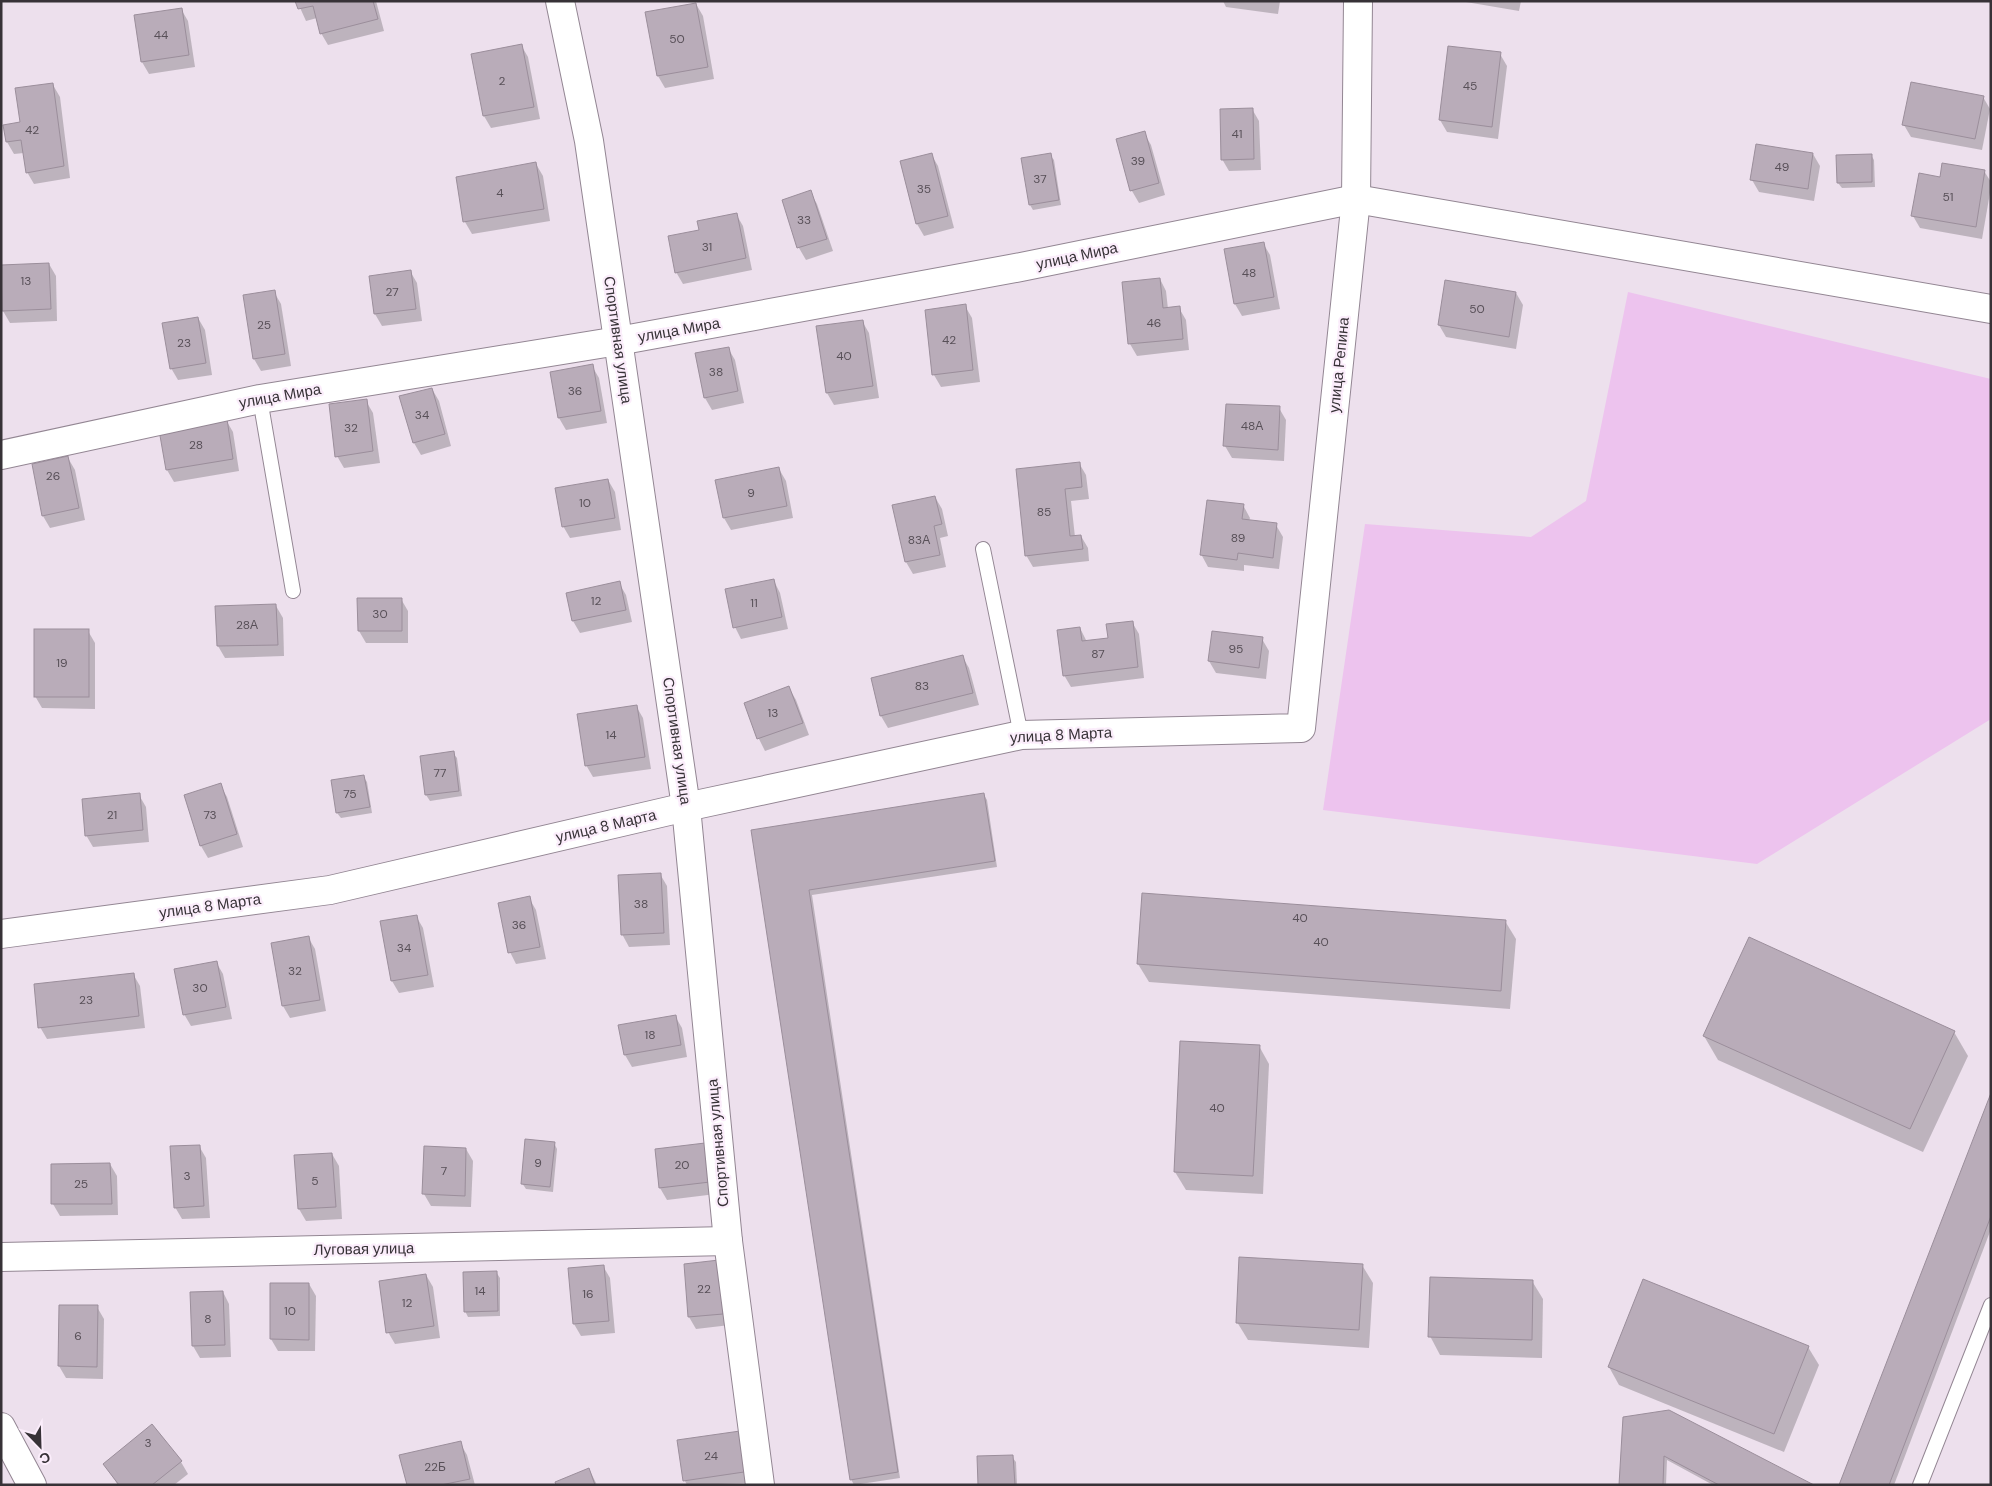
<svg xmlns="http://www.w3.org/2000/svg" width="1992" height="1486" viewBox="0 0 1992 1486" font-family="'DM Sans',sans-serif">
<rect width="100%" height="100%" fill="#ede0ed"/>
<polygon fill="#edc3ee" points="1628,292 1991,379 1991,719 1757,864 1323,810 1365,524 1531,537 1586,501"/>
<g fill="#0003">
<polygon points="297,1 376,1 384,31 328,45 321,33 317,18 306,21"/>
<polygon points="1223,1 1280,1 1278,14 1226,7"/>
<polygon points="1460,1 1521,1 1519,11"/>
<polygon points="696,4 703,16 714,79 665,88 658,76"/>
<polygon points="181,9 188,21 195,67 149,74 142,62"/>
<polygon points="521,45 528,57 540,119 491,128 484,116 472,55"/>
<polygon points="1449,47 1500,54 1507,66 1498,139 1447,132 1440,120"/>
<polygon points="53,85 60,97 70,178 34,184 27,172 24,153 14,154 7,142 5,126 21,123"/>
<polygon points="1983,97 1990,109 1982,150 1911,137 1904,125"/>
<polygon points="1252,109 1259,121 1261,170 1229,171 1222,159"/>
<polygon points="1144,133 1151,145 1165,195 1139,203 1132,191 1118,140"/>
<polygon points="931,154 938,166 954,228 924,236 917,224 902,162"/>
<polygon points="1813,154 1820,166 1814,201 1759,192 1752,180"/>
<polygon points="1050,155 1054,160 1061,205 1033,210 1030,205"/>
<polygon points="1871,155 1874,160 1875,187 1842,188 1838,183"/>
<polygon points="536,164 543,176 550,221 472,234 465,222 457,178"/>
<polygon points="1984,171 1991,182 1991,187 1982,239 1920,228 1913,216 1941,179"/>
<polygon points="810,192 817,204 833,251 806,260 799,248 783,201"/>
<polygon points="736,214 743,226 752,270 683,284 676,272 700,231"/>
<polygon points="1263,243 1270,255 1280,309 1242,316 1235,304"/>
<polygon points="49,264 56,276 57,321 10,323 3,311 2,266"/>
<polygon points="410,271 417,283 422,321 382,326 375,314 370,277"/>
<polygon points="1160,279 1166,291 1168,309 1179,308 1186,320 1189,350 1137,356 1130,344 1123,283"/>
<polygon points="1446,282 1516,293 1523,305 1516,349 1446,337 1439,325"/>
<polygon points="274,292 281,304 291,366 261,371 254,359"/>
<polygon points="965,306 972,318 980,382 941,387 934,375"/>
<polygon points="198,318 205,330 212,375 178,380 171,368"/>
<polygon points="862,321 869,333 879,398 834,405 827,393"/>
<polygon points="728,348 735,360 744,403 712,410 705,398"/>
<polygon points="592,366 599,378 607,423 566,430 559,418 551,373"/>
<polygon points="432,389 439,401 451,446 421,455 414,443"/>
<polygon points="366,401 373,413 380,463 344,468 337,456"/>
<polygon points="1279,408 1286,420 1284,461 1232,458 1225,446"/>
<polygon points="226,420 233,432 239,471 174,482 167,470"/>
<polygon points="68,458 75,470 85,520 50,528 43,516"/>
<polygon points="1079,463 1086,475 1089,499 1071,501 1075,537 1081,536 1088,548 1089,561 1033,567 1026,555"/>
<polygon points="779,469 786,481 793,518 731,530 724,518 717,481"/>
<polygon points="608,480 615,492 621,530 570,538 563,526"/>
<polygon points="935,497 942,509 948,536 940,538 946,567 913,574 906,562 894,506"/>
<polygon points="1243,505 1250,518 1249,521 1276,525 1283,537 1279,569 1244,565 1244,571 1208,567 1201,554"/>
<polygon points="774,581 780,593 788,629 741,639 735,627"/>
<polygon points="619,583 626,595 632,622 580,633 573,621"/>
<polygon points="359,599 401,599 408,611 408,643 366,643 359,631"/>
<polygon points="276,606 283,618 284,656 225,658 218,646 217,607"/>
<polygon points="1132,622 1139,634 1144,678 1071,687 1064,675 1080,628 1087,642 1109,639"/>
<polygon points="88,631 95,643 95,709 42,708 35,696"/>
<polygon points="1262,639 1269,651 1266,679 1216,673 1209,661"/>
<polygon points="962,656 969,668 979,705 888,728 881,716 872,679"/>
<polygon points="789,688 796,700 809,735 765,751 759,739 746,704"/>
<polygon points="636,706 643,718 651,769 593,777 586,765"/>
<polygon points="453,753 457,758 462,796 430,801 426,795 422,757"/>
<polygon points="363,776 367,782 372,813 341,818 337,813"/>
<polygon points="220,785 227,797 243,847 208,858 201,846 186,796"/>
<polygon points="139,795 146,807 149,842 93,847 86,835"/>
<polygon points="984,795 987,800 997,867 812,895 900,1478 854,1485 851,1479 752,831"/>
<polygon points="660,874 667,886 670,945 629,947 622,934"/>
<polygon points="529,898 536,910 546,959 516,964 510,952"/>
<polygon points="416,916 423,928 434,987 399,993 392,981"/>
<polygon points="1505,921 1516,939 1510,1009 1149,982 1138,964"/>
<polygon points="308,937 315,949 326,1011 290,1018 283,1006"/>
<polygon points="216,962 223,974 232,1019 191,1026 184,1014"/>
<polygon points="133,974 140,986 145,1028 47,1039 40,1027"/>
<polygon points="675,1016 682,1028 687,1057 632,1067 625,1055"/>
<polygon points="1954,1032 1968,1056 1923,1152 1718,1060 1704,1036"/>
<polygon points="1259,1046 1269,1064 1263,1194 1186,1190 1175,1172"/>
<polygon points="1991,1097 1991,1229 1894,1485 1840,1485"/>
<polygon points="554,1143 557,1149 553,1192 526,1189 522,1183"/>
<polygon points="705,1144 716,1194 667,1200 660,1188 656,1150"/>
<polygon points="199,1146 206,1158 210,1218 182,1219 175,1207"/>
<polygon points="466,1149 473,1161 471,1207 431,1206 424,1194"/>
<polygon points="332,1154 339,1166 342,1219 306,1221 299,1209 296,1156"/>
<polygon points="110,1164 117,1176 118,1215 60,1216 53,1204 52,1165"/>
<polygon points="718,1262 730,1325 696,1329 689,1317"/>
<polygon points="1362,1265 1373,1283 1369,1348 1248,1340 1237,1322"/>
<polygon points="603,1266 610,1278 615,1333 581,1336 574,1324"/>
<polygon points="496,1272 500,1278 500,1316 468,1317 465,1311"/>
<polygon points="426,1275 433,1287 440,1338 395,1344 388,1332"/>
<polygon points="1532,1281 1543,1299 1542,1358 1440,1355 1430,1336"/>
<polygon points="272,1284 309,1284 316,1296 315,1351 278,1351 271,1339"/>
<polygon points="223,1292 229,1304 231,1357 200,1358 193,1346 192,1293"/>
<polygon points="97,1307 104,1319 103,1379 66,1378 59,1366"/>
<polygon points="1808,1347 1819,1365 1784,1452 1619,1385 1609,1367"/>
<polygon points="1624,1418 1811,1485 1713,1485 1667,1460 1666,1485 1620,1485"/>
<polygon points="739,1432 750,1483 687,1485 685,1481"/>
<polygon points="460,1443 467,1455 475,1485 409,1485"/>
<polygon points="1012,1457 1016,1462 1017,1485 979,1485"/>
<polygon points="181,1462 188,1474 174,1485 118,1485 104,1464"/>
<polygon points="589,1469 597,1485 558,1485"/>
</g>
<g fill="#b9acb9" stroke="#9b8e9b">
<polygon points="295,1 373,1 378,19 320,34 313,6 298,9"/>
<polygon points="696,3 708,67 657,76 645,12"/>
<polygon points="182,8 189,55 141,62 134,15"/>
<polygon points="522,44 534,107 483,116 471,54"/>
<polygon points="1448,46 1501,52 1492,127 1439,120"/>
<polygon points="1911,82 1984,96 1975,139 1902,125"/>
<polygon points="53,83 64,166 26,173 21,140 6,142 3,125 20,122 15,88"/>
<polygon points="1253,108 1254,159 1221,160 1220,109"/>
<polygon points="1145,131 1159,183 1130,191 1116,139"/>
<polygon points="1756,144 1813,153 1808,189 1750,180"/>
<polygon points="932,153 948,216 916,224 900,161"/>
<polygon points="1051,153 1059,200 1029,205 1021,158"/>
<polygon points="1872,154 1872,182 1837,183 1836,155"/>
<polygon points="536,162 544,209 463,222 456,177"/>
<polygon points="1942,163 1985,170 1976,227 1911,216 1919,173 1940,177"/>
<polygon points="811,190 827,239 797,248 782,200"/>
<polygon points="737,213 746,258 675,273 668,236 699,230 697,221"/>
<polygon points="1264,242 1274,297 1234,304 1224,249"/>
<polygon points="49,263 51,309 2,311 1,265"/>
<polygon points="411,270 416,309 374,314 369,276"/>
<polygon points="1160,278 1163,308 1180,306 1183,339 1128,344 1122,282"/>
<polygon points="1445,280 1516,292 1509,337 1438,325"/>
<polygon points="275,290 285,354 253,359 243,295"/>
<polygon points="966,304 973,370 932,375 925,310"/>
<polygon points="198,317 206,363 170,369 162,323"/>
<polygon points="863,320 873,386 826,393 816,326"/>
<polygon points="729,347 738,391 704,398 695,353"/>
<polygon points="593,364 601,411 558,418 550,372"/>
<polygon points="432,388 445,434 413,443 399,396"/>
<polygon points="367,399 373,451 335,457 329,404"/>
<polygon points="1226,404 1280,406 1278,450 1223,446"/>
<polygon points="227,419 233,459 166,470 159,430"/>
<polygon points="68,456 79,508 42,516 32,464"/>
<polygon points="1080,462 1082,487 1065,489 1070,536 1081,535 1083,549 1025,556 1016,469"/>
<polygon points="779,467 787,506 723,518 715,480"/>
<polygon points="608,479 615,518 562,527 555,488"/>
<polygon points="935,496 942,524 934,526 940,555 905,562 892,505"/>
<polygon points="1207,500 1244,504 1242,519 1277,523 1273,558 1238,553 1237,560 1200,555"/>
<polygon points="774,579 782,617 733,628 725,589"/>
<polygon points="620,581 626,610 572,621 566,593"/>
<polygon points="357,598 402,598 402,631 358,631"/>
<polygon points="276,604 278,645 217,646 215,606"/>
<polygon points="1133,621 1138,667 1063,676 1057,630 1080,627 1082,641 1108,638 1106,624"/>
<rect x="34" y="629" width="55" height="68"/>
<polygon points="1212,631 1263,637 1259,668 1208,661"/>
<polygon points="963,655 973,693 880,716 871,678"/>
<polygon points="789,686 803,723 757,739 744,703"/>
<polygon points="637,705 645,757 585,766 577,714"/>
<polygon points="454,751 459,791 425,795 420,756"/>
<polygon points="364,775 370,807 336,813 331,780"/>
<polygon points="221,783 237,834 200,846 184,795"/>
<polygon points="140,793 143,830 85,836 82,799"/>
<polygon points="984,793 995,861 809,890 898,1472 850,1480 751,830"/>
<polygon points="661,873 664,933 621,935 618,875"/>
<polygon points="1142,893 1506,920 1501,991 1137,964"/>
<polygon points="530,896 540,947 508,953 498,903"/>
<polygon points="417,915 428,975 391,981 380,921"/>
<polygon points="309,936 320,1000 282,1006 271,943"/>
<polygon points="1749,937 1955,1031 1910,1129 1703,1036"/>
<polygon points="217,961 226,1007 183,1015 174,969"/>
<polygon points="134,973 139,1016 38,1028 34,984"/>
<polygon points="676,1015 681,1045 624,1055 618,1025"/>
<polygon points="1180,1041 1260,1045 1253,1176 1174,1172"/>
<polygon points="1991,1093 1991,1216 1889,1485 1839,1485"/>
<polygon points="525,1139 555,1142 550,1187 521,1184"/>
<polygon points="705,1143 710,1182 659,1188 655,1149"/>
<polygon points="200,1145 204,1206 174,1208 170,1146"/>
<polygon points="424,1146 466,1148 465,1196 422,1194"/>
<polygon points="332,1153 336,1207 298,1209 294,1155"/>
<polygon points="110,1163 112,1204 51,1204 51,1164"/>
<polygon points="1239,1257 1363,1264 1359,1330 1236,1323"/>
<polygon points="719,1260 723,1314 688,1317 684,1264"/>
<polygon points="604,1265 609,1321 573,1324 568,1268"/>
<polygon points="497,1271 498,1311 464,1312 463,1272"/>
<polygon points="426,1274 434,1326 386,1333 379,1281"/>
<polygon points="1430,1277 1533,1280 1532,1340 1428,1337"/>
<polygon points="1643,1279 1809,1346 1774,1434 1608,1367"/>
<polygon points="270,1283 309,1283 309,1340 270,1339"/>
<polygon points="223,1291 225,1345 192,1346 190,1292"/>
<polygon points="59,1305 98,1305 97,1367 58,1366"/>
<polygon points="1669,1410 1814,1485 1719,1485 1664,1456 1663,1485 1619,1485 1623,1417"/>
<polygon points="152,1424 182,1461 152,1485 119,1485 103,1464"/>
<polygon points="740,1431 744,1472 683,1481 677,1440"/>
<polygon points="461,1441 470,1479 441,1485 407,1485 399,1455"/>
<polygon points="1013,1455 1015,1485 978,1485 977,1456"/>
<polygon points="589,1468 595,1485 556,1485 555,1482"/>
</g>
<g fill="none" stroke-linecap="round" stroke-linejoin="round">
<g stroke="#938693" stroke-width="16">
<g id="lane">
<polyline points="260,399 293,591"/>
<polyline points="983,549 1021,735"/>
<polyline points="1920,1485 1991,1305"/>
</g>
</g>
<g stroke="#938693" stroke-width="30">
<g id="street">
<polyline points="560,1 589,141 686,807 728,1241 760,1485"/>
<polyline points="1,455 260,399 618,341 1021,267 1356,199 1991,309"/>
<polyline points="1,934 330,890 686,807 1021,735 1301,728 1356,199 1358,1"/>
<polyline points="1,1257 728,1241"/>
<polyline points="1,1427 32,1485"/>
</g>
</g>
<use href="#lane" stroke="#fff" stroke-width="14"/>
<use href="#street" stroke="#fff" stroke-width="28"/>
</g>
<g text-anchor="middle" stroke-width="4.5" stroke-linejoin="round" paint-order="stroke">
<g font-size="12" fill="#585058">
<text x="161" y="39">44</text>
<text x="677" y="43">50</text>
<text x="502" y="85">2</text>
<text x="1470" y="90">45</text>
<text x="32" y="134">42</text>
<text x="1237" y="138">41</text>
<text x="1138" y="165">39</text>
<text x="1782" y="171">49</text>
<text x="1040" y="183">37</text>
<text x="924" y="193">35</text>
<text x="500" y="197">4</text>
<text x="1948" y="201">51</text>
<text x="804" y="224">33</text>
<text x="707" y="251">31</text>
<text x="1249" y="277">48</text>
<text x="26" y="285">13</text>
<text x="392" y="296">27</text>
<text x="1477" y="313">50</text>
<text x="1154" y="327">46</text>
<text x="264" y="329">25</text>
<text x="949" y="344">42</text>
<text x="184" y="347">23</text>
<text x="844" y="360">40</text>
<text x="716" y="376">38</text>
<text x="575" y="395">36</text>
<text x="422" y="419">34</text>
<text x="1252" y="430">48А</text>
<text x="351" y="432">32</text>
<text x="196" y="449">28</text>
<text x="53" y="480">26</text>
<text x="751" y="497">9</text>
<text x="585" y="507">10</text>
<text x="1044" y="516">85</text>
<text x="1238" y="542">89</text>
<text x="919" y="544">83А</text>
<text x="596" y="605">12</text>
<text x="754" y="607">11</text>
<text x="380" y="618">30</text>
<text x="247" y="629">28А</text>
<text x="1236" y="653">95</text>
<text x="1098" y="658">87</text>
<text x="62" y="667">19</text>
<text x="922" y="690">83</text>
<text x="773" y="717">13</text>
<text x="611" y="739">14</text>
<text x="440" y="777">77</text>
<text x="350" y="798">75</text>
<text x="112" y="819">21</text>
<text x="210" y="819">73</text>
<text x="641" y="908">38</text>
<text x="1300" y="922">40</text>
<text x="519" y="929">36</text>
<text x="1321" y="946">40</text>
<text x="404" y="952">34</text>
<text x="295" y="975">32</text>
<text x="200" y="992">30</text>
<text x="86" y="1004">23</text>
<text x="650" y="1039">18</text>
<text x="1217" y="1112">40</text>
<text x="538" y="1167">9</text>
<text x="682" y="1169">20</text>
<text x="444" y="1175">7</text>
<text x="187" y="1180">3</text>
<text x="315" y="1185">5</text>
<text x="81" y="1188">25</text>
<text x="704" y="1293">22</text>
<text x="480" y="1295">14</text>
<text x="588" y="1298">16</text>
<text x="407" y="1307">12</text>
<text x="290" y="1315">10</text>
<text x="208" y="1323">8</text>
<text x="78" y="1340">6</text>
<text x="148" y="1447">3</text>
<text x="711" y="1460">24</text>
<text x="435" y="1471">22Б</text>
</g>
<g font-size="15" fill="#373237" stroke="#fbedfb">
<text transform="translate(1077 256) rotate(-12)" y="5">улица Мира</text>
<text transform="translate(679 330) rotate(-10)" y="5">улица Мира</text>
<text transform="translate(618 340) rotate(82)" y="5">Спортивная улица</text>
<text transform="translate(1339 365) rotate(-84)" y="5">улица Репина</text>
<text transform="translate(280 396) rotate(-10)" y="5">улица Мира</text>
<text transform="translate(1061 735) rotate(-3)" y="5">улица 8 Марта</text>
<text transform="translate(677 741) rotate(82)" y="5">Спортивная улица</text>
<text transform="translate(606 826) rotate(-13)" y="5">улица 8 Марта</text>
<text transform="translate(210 906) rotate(-8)" y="5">улица 8 Марта</text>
<text transform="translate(718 1143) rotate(-95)" y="5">Спортивная улица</text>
<text transform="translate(364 1249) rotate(-1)" y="5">Луговая улица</text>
</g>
</g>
<rect width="1992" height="1486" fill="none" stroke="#373237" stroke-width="5"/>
<g transform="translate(40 1446) rotate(157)" stroke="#fbedfb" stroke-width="4" paint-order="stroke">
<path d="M0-4L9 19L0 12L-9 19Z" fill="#373237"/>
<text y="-8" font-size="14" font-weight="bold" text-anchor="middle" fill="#373237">С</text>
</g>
</svg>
